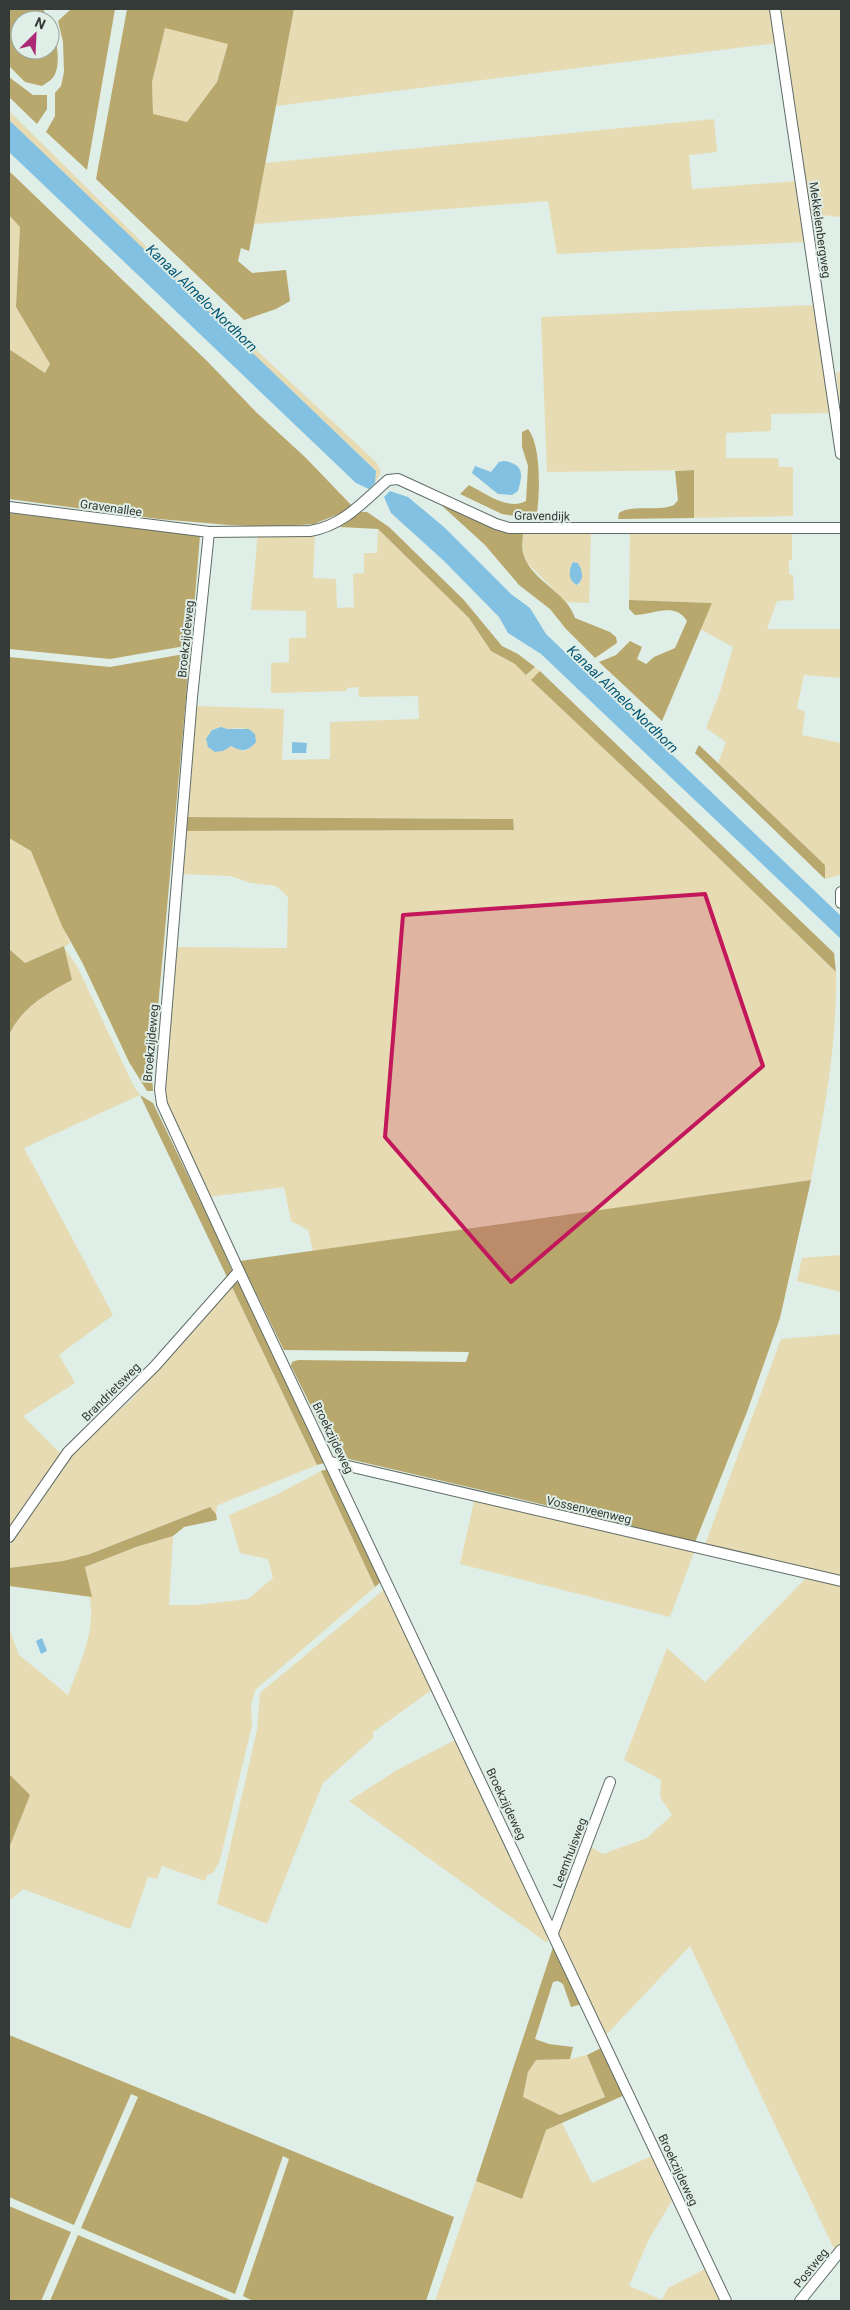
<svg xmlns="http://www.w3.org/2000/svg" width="850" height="2310" viewBox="0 0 850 2310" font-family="Roboto,sans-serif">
<rect width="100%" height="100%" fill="#dfeee6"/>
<g fill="#e7dbb3" fill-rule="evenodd">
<polygon points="294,9 771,9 776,43 276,106"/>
<polygon points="781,9 841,9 841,217 811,214"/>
<polygon points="165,27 228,44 217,82 187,122 153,115 152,82"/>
<polygon points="9,111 165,265 377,463 381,472 375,483 376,471 56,166 9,120"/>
<polygon points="714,119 717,152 689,155 692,189 797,181 806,242 557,254 548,201 254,224 265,163"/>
<polygon points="9,215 20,227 16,307 50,364 45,373 9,349"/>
<polygon points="815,305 832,413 771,414 771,431 726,433 726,458 778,458 779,467 793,467 793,516 694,518 694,470 547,472 541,317"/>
<polygon points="841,372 841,410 836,373"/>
<path d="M378 529 469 618 491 651 515 664 527 675 535 667 540 671 532 680 690 830 836 972C837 1046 825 1108 811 1180L313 1251 308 1230 291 1221 284 1187 209 1197 167 1109 162 1073 173 947 287 948 288 897 276 886 251 883 230 876 180 874 184 831 514 830 512 819 185 817 196 706 284 709 282 760 330 759V722L419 719 418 696 359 697 358 687 347 688V691L271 693V663L289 662V638H306V611L251 610 258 533 315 532 313 578 336 579 337 608 354 607 353 574 364 573V553H377ZM221 727 227 729 243 728 251 748 243 751 231 746 223 751 212 730Z"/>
<polygon points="792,531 792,560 789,560 789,574 793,575 794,600 777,601 767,629 841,629 841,678 804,675 797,708 805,712 802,735 841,743 840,875 825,879 825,865 718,763 726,742 706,728 720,692 733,647 700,629 712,603 629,600 630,533"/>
<path d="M523 533H591L589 603 566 602 528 564 523 554ZM573 562H575L582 573 579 585H575C570 579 569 569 573 562Z"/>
<path d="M9 838 31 851 70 943 64 947 78 968 134 1087 140 1095 24 1148 113 1315 59 1355 75 1383 23 1416 62 1455 9 1533V1035C22 1007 46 994 72 980L64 946 25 963 9 949Z"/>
<polygon points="841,1255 841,1292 797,1281 802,1258"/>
<polygon points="231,1285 317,1465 223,1503 217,1506 216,1514 210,1507 90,1554 63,1561 9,1568 9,1546 67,1461 81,1444 130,1401 217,1304"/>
<polygon points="841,1334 841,1575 704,1547 781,1339"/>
<path d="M321 1471 375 1587 255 1690 251 1706 252 1725 220 1860 213 1873 207 1875 205 1881 162 1866 157 1879 148 1877 130 1929 23 1889 9 1901V1848L29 1795 9 1774V1629L19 1655 68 1695C89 1641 98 1625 85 1567L136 1547 173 1536 169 1605H196L248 1599 273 1578 268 1559 240 1553 229 1515 276 1495Z"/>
<polygon points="475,1497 695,1550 670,1617 460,1564"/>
<polygon points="808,1576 841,1584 841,2247 836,2253 690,1946 606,2035 558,1934 591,1847 603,1854 647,1838 672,1815 660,1797 661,1780 624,1760 667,1648 705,1682"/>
<polygon points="386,1588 433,1689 373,1732 373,1738 323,1783 267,1924 217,1904 257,1730 260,1693"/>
<polygon points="457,1739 549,1932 547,1943 349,1801 397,1770"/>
<polygon points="587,2055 605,2097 560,2115 523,2098 528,2072 536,2060 570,2059"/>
<polygon points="562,2123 592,2183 654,2155 674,2197 648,2241 629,2286 662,2300 668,2288 707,2268 722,2301 435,2301 476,2181 522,2199 546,2130"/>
</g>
<g fill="#b9a86e" fill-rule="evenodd">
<path d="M9 9H43L49 20H20V50H50V22C56 34 62 64 54 76 51 81 46 83 42 86L25 82 9 66Z"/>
<polygon points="71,9 115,9 87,170 46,132 55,116 55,93 61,86 64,72 63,42 58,21"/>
<path d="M127 9H294L249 251 241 248 238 261 252 273 286 270 290 301 276 309 244 320 96 179ZM165 28 228 44 217 82 187 122 153 114 152 82Z"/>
<polygon points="9,77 33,95 47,95 47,109 37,124 9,97"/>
<polygon points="9,171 208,362 256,412 306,458 354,508 314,524 276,527 229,525 159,519 9,499 9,349 45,373 50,364 16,307 20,227 9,215"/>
<path d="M528 429C542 447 540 497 536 519L502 514 460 494 469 485C485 493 508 511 526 501L528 466 522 447V432Z"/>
<path d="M694 470V518L618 519 619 513C632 504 658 512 674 505L678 500 675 471Z"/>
<path d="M429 494 509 530 523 533C523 540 521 549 524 556 533 582 567 592 575 618L610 632 616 637 617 643 595 658 566 629 550 609 519 585 485 545Z"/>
<polygon points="361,512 367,512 389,527 463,599 502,646 518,654 535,667 526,675 515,664 491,651 469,618 378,529 340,527"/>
<polygon points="9,513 200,536 191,645 110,659 9,649"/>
<path d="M629 600 712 603 662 721 599 662 616 655 630 641 642 647 637 659 646 664 654 657 675 648 687 621C675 601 652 615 635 615L629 609Z"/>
<polygon points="190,653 152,1074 153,1091 147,1091 129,1062 83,964 62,926 31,851 9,838 9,657 110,667"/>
<polygon points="540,671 834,953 836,972 690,830 531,680"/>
<polygon points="699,745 825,865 825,879 695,753"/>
<polygon points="185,817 513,819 514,830 184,831"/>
<path d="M64 946 72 980C46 994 22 1007 9 1035V949L25 963Z"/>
<polygon points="140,1095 153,1103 219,1240 232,1271 227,1277"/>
<polygon points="811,1180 780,1318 747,1412 694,1545 545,1505 336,1456 291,1366 292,1362 298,1360 466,1362 469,1352 284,1350 240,1261"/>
<polygon points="239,1282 324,1460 324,1463 317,1465 231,1285"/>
<polygon points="331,1468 383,1580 375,1587 321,1471"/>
<polygon points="210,1507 216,1514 217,1520 184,1527 173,1536 136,1547 85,1567 92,1597 9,1586 9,1568 63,1561 90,1554"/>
<polygon points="9,1774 30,1795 9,1848"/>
<polygon points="554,1944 582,2004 571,2007 563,1984 558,1981 553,1982 535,2039 549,2044 573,2047 570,2059 536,2060 528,2072 523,2097 560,2115 605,2097 587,2055 603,2047 627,2094 546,2130 522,2199 476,2181"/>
<polygon points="9,2035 454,2217 426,2301 253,2301 243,2296 289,2159 283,2156 235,2294 81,2228 138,2097 131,2094 74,2225 9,2197"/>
<polygon points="9,2206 71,2232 41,2301 9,2301"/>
<polygon points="78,2235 233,2301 50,2301"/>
</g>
<g fill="#83c1e2">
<polygon points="9,120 376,471 375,483 369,489 356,483 9,152"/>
<path d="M504 461C524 464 523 474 518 491L512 495 498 494 472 473 475 466 491 472 499 462Z"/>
<polygon points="390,491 408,497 444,527 511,594 530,608 546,634 841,916 841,939 541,654 508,633 499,617 444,561 391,513 384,497"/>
<path d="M573 562 578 563C582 570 585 579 577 585 568 581 568 570 573 562Z"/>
<path d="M221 727 227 729H249L255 734 256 742C247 752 242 752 231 746L223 751 215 752 208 747 206 739 212 730Z"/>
<polygon points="292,742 307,743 306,753 292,753"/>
<polygon points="42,1638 47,1651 41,1654 36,1641"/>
</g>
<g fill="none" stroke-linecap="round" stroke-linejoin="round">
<g stroke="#5f6c65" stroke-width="12">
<g id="minor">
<polyline points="775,9 841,454"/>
<path d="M9 507 209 532 310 531C343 526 364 501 388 480L398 479 496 524 509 528H841"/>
<polyline points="209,532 192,697 160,1090 162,1104 239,1271 726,2301"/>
<polyline points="841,903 841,892"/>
<polyline points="331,1462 841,1581"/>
<polyline points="9,1537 68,1452 155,1366 239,1271"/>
<polyline points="553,1933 610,1782"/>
<polyline points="800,2301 841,2250"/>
</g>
</g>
<use href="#minor" stroke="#fff" stroke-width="10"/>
</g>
<path fill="#c2185b" fill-opacity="0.2" stroke="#c2185b" stroke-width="4" stroke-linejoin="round" d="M705 894 763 1066 511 1282 385 1137 403 915Z"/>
<g text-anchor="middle" stroke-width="4" stroke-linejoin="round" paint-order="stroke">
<g font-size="12" fill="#343a37" stroke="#dfeee6">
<text transform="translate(820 230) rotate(82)" y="4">Mekkelenbergweg</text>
<text transform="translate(111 508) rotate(8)" y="4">Gravenallee</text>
<text transform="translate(542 516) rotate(1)" y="4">Gravendijk</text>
<text transform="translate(186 639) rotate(-84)" y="4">Broekzijdeweg</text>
<text transform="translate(151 1043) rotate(-85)" y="4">Broekzijdeweg</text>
<text transform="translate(111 1392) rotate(-45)" y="4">Brandrietsweg</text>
<text transform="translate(333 1438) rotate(64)" y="4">Broekzijdeweg</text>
<text transform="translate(589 1510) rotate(13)" y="4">Vossenveenweg</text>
<text transform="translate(506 1804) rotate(65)" y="4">Broekzijdeweg</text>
<text transform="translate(570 1853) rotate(-69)" y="4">Leemhuisweg</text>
<text transform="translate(678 2170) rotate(65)" y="4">Broekzijdeweg</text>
<text transform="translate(811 2268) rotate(-51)" y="4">Postweg</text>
</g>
<g font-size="14" font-style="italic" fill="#005575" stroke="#dfeee6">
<text transform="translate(202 298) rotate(44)" y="5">Kanaal Almelo-Nordhorn</text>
<text transform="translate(623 699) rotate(44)" y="5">Kanaal Almelo-Nordhorn</text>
</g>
</g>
<rect width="850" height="2310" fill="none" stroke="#343a37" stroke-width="20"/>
<g transform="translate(35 35) rotate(24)"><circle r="24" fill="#dfeee6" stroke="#9ba6a0"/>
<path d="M0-4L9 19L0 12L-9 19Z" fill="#ab2976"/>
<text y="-8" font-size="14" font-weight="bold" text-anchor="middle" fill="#343a37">N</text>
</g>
</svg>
